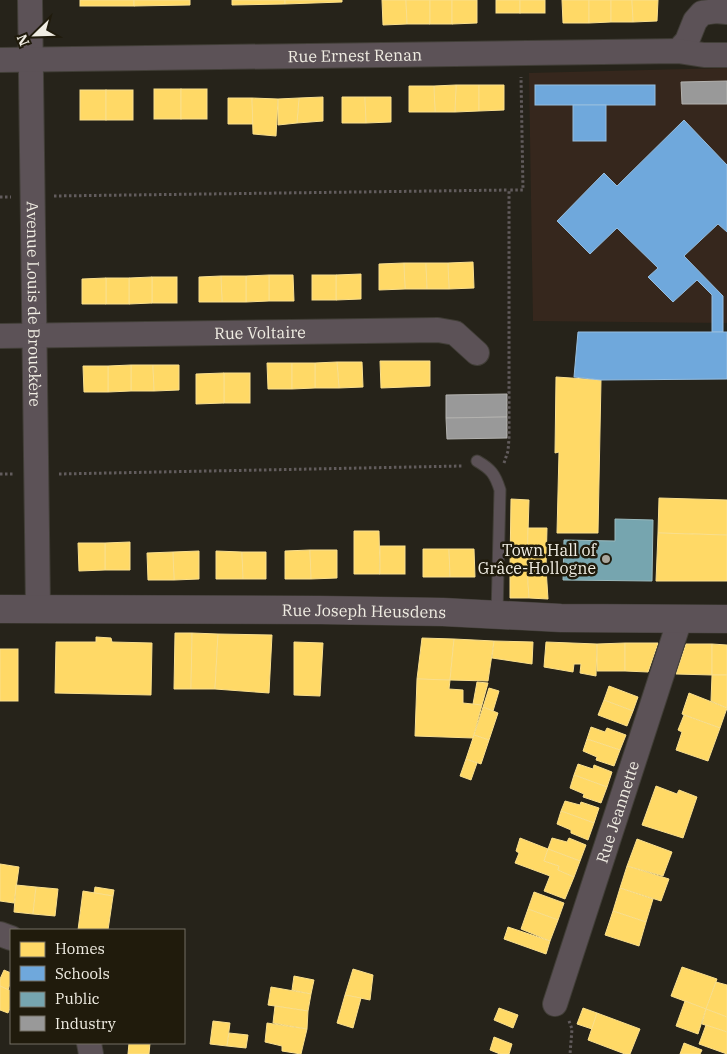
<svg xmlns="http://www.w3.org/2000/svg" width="727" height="1054" viewBox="0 0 727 1054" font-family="'IBM Plex Serif',serif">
<rect width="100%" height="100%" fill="#26231a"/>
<polygon fill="#36271d" points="727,68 727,323 533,321 529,73"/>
<g fill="#ffd966" stroke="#fadf8c">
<rect x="80" y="0" width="54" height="6"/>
<polygon points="134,0 190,0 190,5 134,6"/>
<polygon points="232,0 285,0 285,4 232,5"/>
<polygon points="285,0 342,0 342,2 285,4"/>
<polygon points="382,0 406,0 407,24 383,25"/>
<polygon points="406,0 430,0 430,24 407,24"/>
<rect x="430" y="0" width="22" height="24"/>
<polygon points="452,0 477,0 477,23 452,24"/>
<rect x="496" y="0" width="24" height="13"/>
<rect x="520" y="0" width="25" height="13"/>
<polygon points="562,0 589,0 589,23 563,23"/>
<polygon points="589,0 611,0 611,22 589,23"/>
<polygon points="611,0 632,0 633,22 611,22"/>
<polygon points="632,0 658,0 657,21 633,22"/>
<polygon points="456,85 479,85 479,111 455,112"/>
<polygon points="456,85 455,112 435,112 434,86"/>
<polygon points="479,85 504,85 504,110 479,111"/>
<polygon points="409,86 434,86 435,112 409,112"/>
<rect x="154" y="89" width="27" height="30"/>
<rect x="181" y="89" width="26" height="30"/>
<rect x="80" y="90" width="26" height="30"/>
<rect x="106" y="90" width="27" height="30"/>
<polygon points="323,97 323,121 297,123 299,98"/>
<polygon points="342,97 365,97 366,123 342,123"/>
<polygon points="365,97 391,97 391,122 366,123"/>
<polygon points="228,98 252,98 253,124 228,124"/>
<polygon points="252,98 278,99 276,136 253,134"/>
<polygon points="299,98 297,123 278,125 278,99"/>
<polygon points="473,262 474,288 449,289 448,263"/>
<polygon points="404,263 426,263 427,289 405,289"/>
<polygon points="404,263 405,289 379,290 379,264"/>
<polygon points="426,263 448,263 449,289 427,289"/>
<polygon points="361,274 361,299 336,300 336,275"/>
<polygon points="269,275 293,275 294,301 269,301"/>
<polygon points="269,275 269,301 246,302 246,276"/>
<rect x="312" y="275" width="24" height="25"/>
<polygon points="221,276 246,276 246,302 222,302"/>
<polygon points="221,276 222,302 199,302 199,277"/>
<rect x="152" y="277" width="25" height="26"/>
<polygon points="152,277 152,303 129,304 129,278"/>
<rect x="106" y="278" width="23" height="26"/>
<polygon points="106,278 106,304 82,304 82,279"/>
<polygon points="380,361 430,361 430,386 381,388"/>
<polygon points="337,362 362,362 363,387 339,388"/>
<polygon points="337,362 339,388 315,388 315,363"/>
<polygon points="267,363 292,363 292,389 268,389"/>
<polygon points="292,363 315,363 315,388 292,389"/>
<polygon points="131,365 153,365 154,391 131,391"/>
<polygon points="131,365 131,391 108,392 108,366"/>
<polygon points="153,365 179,365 179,390 154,391"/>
<polygon points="83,366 108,366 108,392 84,392"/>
<rect x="224" y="373" width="26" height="30"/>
<polygon points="224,373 224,403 196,404 196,374"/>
<polygon points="556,377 601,380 598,533 557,533 559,452 555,453"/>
<polygon points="659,498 727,500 727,535 658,533"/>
<polygon points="511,499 529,500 527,567 510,567"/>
<polygon points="528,528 547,528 546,568 527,567"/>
<polygon points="354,531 379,531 380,574 354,574"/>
<polygon points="658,533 727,535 727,581 656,581"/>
<polygon points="130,542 130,570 105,570 105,543"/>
<polygon points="78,543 105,543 105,570 79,571"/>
<rect x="380" y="546" width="25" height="28"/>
<polygon points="423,549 449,549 450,577 423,577"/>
<polygon points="449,549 474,549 475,577 450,577"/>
<polygon points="310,550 311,579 285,579 285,551"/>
<polygon points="310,550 337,550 337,578 311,579"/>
<polygon points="199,551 199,579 174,580 173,552"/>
<polygon points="216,551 242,552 243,579 216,579"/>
<polygon points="173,552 174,580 148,580 147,553"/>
<polygon points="242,552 266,552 266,579 243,579"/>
<polygon points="510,567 527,567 529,598 510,598"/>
<polygon points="527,567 546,568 548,599 529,598"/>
<polygon points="175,633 192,633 191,689 174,689"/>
<polygon points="192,633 218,634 215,689 191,689"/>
<polygon points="218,634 272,635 269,693 215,689"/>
<polygon points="96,637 111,638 112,642 152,643 151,695 55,693 56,642 96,642"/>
<polygon points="422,638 454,639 450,680 417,679"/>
<polygon points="454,639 494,641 488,681 450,680"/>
<polygon points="494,641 533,642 532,664 492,658"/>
<polygon points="294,642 323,643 320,696 294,695"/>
<polygon points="546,642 597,644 596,676 580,673 581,664 574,664 573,672 544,667"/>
<polygon points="625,643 625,671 597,671 597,644"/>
<polygon points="625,643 658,643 648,672 625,671"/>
<polygon points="686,644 712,644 712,675 676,674"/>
<polygon points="712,644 727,645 727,675 712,675"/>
<rect x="0" y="649" width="18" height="52"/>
<polygon points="712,675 727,675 727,708 711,701"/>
<polygon points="417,679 450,680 449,689 463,690 463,703 482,705 473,738 415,736"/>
<polygon points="477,682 488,683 482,705 473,704"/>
<polygon points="609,686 638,697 633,711 604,700"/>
<polygon points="489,688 499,691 493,711 483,707"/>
<polygon points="689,693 727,708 720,728 682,714"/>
<polygon points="604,700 633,711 627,726 598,715"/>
<polygon points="483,707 498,713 489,740 474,735"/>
<polygon points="684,715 720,728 708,761 676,750 682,732 678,730"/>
<polygon points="591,727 605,732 607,728 626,735 620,750 587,739"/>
<polygon points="474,735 489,740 481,764 466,759"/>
<polygon points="587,739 620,750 614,766 596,760 597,757 583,751"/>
<polygon points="466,759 477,763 471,780 460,776"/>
<polygon points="578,764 593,769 594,765 612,772 607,787 574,775"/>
<polygon points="574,775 607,787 601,803 583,797 584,794 570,788"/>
<polygon points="656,786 677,794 679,790 697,797 683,838 642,825"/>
<polygon points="565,801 580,805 581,802 599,808 594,823 561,811"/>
<polygon points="561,811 594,823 588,840 571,833 571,830 557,824"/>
<polygon points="520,838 548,849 544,861 559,866 558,870 574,877 565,899 544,891 550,876 515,863 519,853 516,851"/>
<polygon points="552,838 567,842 569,838 586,845 580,861 548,849"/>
<polygon points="637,839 672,852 663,876 627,866"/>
<polygon points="548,849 580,861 574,877 558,870 559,866 544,861"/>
<polygon points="0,864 19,867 14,903 0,901"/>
<polygon points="627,866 669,879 661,901 620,888"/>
<polygon points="16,885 36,887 33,914 14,912"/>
<polygon points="36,887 58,889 55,916 33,914"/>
<polygon points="95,887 114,890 113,896 94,893"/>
<polygon points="620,888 653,899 646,922 613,911"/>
<polygon points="83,891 113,896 108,930 78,930"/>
<polygon points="534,892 564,903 558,920 528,909"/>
<polygon points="528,909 558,920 550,941 521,929"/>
<polygon points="613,911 646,922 639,946 605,935"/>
<polygon points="508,927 550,941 546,954 504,939"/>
<polygon points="682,967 717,979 706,1009 671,996"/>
<polygon points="353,969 373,975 370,1000 345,995"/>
<polygon points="4,970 11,973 11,981 8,990 0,986 0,979"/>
<polygon points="294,976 314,980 311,994 292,990"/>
<polygon points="716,982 727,985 727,1017 706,1009"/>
<polygon points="0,986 11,991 11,1006 8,1013 0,1010"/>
<polygon points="271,987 311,994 308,1011 268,1005"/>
<polygon points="345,995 361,998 353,1028 337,1023"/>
<polygon points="685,1001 706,1009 698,1034 676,1026"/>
<polygon points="275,1006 308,1011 307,1029 273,1023"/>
<polygon points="499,1008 518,1015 513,1028 494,1020"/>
<polygon points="583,1008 597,1013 592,1029 577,1024"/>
<polygon points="706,1009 727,1017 727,1032 702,1024"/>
<polygon points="597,1013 640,1029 630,1054 625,1054 588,1040"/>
<polygon points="213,1021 230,1023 227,1046 210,1044"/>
<polygon points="267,1023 307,1029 301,1054 282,1051 282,1046 265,1042"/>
<polygon points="706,1025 727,1032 727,1054 699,1044"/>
<polygon points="229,1033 248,1035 246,1048 227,1046"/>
<polygon points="494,1037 512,1044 509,1054 500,1054 490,1050"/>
<polygon points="129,1043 150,1043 149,1054 128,1054"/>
<polygon points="684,1043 702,1050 700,1054 680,1054"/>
</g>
<g fill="#6fa8dc" stroke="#96bdde">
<rect x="535" y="85" width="120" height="20"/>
<rect x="573" y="105" width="33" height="36"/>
<polygon points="684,120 727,165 727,232 718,224 684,256 723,296 723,332 712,332 712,295 697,280 673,302 648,277 658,268 617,228 590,254 557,221 604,173 617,186"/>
<polygon points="578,332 727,332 727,379 601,380 574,377"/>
</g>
<polygon fill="#76a5af" stroke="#9bbbbf" points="615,519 653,520 652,581 563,580 564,540 615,541"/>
<g fill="#999" stroke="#b3b2af">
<polygon points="727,81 727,104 682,104 681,82"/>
<polygon points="507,394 507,417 446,418 446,395"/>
<polygon points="507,417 507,438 447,439 446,418"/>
</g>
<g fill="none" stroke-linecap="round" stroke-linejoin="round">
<g stroke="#413e37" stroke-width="13">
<path id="service" d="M477 461C491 469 495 474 500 490L497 615"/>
</g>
<g stroke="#413e37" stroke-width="26">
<g id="minor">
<path id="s1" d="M30 0 38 608"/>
<polyline points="678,51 687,41 695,21 702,13 716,11 727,12"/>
<path id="s2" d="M0 60 678 51 704 55H727"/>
<path id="s3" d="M0 336 438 330 455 333 477 353"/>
<polyline points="0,934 11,938"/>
<path id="s4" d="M555 1004 680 619"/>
<polyline points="89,1043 91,1054"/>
</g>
</g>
<g stroke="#413e37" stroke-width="29">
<g id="tertiary">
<path id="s5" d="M0 609 320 610 443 612 561 618 727 619"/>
</g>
</g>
<g stroke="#625c5d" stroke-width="3" stroke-dasharray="2.5 2.5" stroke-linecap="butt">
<polyline points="54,196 509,190"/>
<polyline points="0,197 11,197"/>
<polyline points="504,463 508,451 509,439 509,190 523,190 521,77"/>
<polyline points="0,474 15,474"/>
<polyline points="59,474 462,466"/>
<polyline points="569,1021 572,1029 570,1054"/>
</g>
<use href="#service" stroke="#5c5257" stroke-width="11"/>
<use href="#minor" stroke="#5c5257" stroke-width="24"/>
<use href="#tertiary" stroke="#5c5257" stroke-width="28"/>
</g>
<circle fill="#a9a69d" stroke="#201b0c" stroke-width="2" cx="606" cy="559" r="5"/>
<g text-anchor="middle" stroke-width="5" stroke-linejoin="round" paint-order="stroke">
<g font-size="16" fill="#f0ede3" stroke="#201b0c">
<text dy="6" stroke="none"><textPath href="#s2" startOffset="355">Rue Ernest Renan</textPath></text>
<text dy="6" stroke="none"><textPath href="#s1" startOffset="304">Avenue Louis de Brouckère</textPath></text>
<text dy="6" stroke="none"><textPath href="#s3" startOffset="260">Rue Voltaire</textPath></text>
<text dy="6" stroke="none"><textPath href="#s5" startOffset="364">Rue Joseph Heusdens</textPath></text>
<text dy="6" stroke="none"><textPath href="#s4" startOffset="202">Rue Jeannette</textPath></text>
</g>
<g font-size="16" fill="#f0ede3" stroke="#201b0c" text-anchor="end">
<text x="596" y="556">Town Hall of<tspan x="596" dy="18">Grâce-Hollogne</tspan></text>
</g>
</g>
<rect x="10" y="929" width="175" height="115" fill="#201b0c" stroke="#736f62"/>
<rect x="20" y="942" width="25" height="15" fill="#ffd966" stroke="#736f62"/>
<text x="55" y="954" font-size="15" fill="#f0ede3">Homes</text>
<rect x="20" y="966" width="25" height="15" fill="#6fa8dc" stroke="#736f62"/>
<text x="55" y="979" font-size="15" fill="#f0ede3">Schools</text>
<rect x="20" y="992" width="25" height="15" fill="#76a5af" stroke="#736f62"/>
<text x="55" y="1004" font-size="15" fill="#f0ede3">Public</text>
<rect x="20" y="1016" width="25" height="15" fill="#999999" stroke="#736f62"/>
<text x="55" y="1029" font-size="15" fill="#f0ede3">Industry</text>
<g transform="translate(35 35) rotate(247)" stroke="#201b0c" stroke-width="4" paint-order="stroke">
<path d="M0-4L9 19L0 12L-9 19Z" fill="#f0ede3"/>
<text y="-8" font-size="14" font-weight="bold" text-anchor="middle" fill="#f0ede3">N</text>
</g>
</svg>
